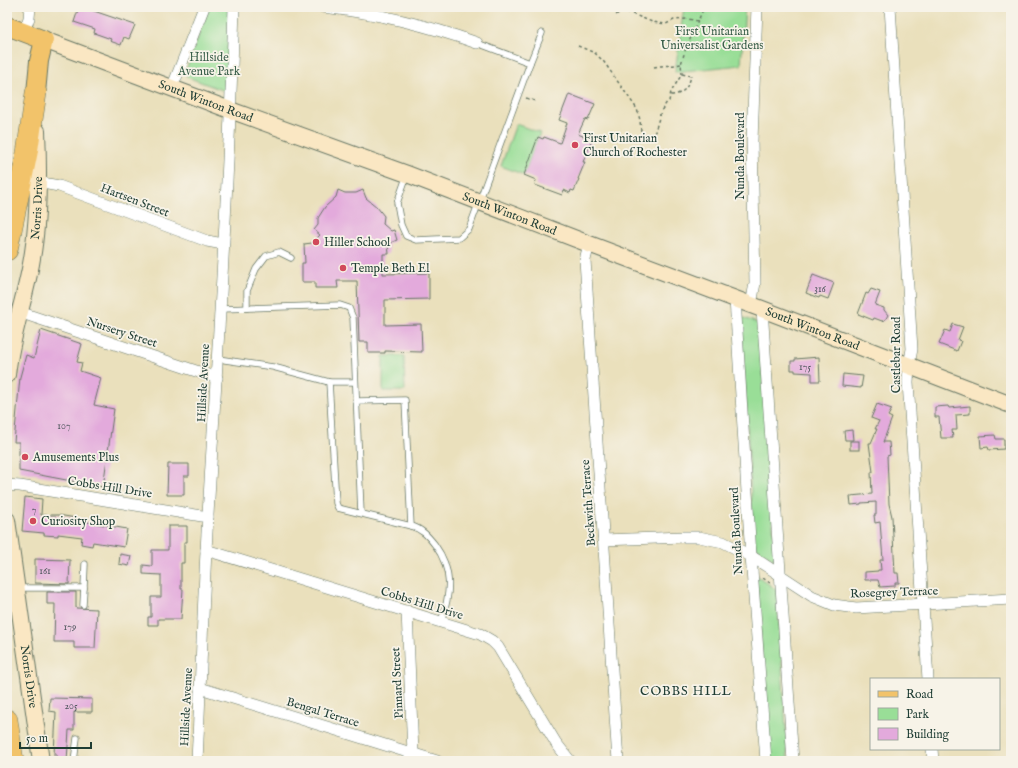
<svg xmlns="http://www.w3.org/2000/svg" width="1018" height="768" viewBox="0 0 1018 768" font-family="'IM FELL English',serif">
<rect width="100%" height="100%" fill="#f7f3e8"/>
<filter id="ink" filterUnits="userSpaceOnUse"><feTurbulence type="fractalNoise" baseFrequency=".025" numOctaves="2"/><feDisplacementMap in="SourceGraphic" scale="8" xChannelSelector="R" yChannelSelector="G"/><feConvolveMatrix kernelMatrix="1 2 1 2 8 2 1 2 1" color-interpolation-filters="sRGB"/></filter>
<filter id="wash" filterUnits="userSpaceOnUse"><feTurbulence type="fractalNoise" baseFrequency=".012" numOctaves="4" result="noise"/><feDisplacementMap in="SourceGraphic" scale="16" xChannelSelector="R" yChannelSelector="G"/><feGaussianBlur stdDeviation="0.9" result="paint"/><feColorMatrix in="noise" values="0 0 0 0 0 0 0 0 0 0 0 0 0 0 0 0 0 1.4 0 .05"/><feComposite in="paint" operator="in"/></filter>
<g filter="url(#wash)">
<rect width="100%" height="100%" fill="#eae0bc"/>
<g fill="#99de97" stroke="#5c8e66">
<polygon points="209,7 230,7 227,88 225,91 187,77 186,70"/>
<polygon points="684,7 745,7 741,65 675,72"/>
<polygon points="516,124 540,133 524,175 501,166"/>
<polygon points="741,317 760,324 775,556 774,560 754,546"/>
<polygon points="383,356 404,356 405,391 383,391"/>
<polygon points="756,575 777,590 788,761 769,761"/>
</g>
<g id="blocks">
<g fill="#e3aadc">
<polygon points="79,7 92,7 91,10 135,25 129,39 124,37 121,45 110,41 111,39 94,33 95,29 74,22"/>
<polygon points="569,94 595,104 588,120 585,119 578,134 592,140 583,162 585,162 578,179 579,179 574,191 571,190 570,193 564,190 562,195 535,185 536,180 524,175 538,137 543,139 544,137 560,143 567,123 559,120"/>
<polygon points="338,190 345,193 356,193 363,190 366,198 377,207 384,216 383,224 391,231 394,230 397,240 388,244 389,254 383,254 383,274 429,273 429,299 385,300 385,325 421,324 422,352 385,351 385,353 368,353 368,342 359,342 357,281 337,281 338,288 315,288 315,282 302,282 302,263 305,263 304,244 312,243 320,235 314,230 318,225 318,218 325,207 336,197"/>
<polygon points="813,275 834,283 828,299 820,296 819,298 816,297 806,293"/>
<polygon points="871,289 880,292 875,305 884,308 884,310 888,315 885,320 882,321 874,318 873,320 858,314 866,293 868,294"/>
<polygon points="953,324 963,327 958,340 961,341 957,351 939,344 945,330 950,332"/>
<polygon points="41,330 82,344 77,362 82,363 80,371 101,378 94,405 114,409 103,487 19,471 19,442 14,442 20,377 26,355 34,358"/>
<polygon points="819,357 820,381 812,381 812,373 795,372 795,370 791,370 791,361 795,361 795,359"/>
<polygon points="843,374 863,376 861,388 842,386"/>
<polygon points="877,404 892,409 888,416 892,418 883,442 889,442 890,455 887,456 889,504 892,517 895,573 898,573 899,583 895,583 895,586 880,587 878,580 865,580 865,572 878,571 878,570 881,570 880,560 883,560 880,522 875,523 874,515 876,515 876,502 861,503 861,504 851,505 850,496 872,494 871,472 873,472 869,443 871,443 877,429 875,429 879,421 871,418"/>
<polygon points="948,406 949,408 970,406 970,414 956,415 957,430 952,430 953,438 941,438 939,417 935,417 935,407"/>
<polygon points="852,430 853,440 845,440 844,431"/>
<polygon points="995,435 996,439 1004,439 1004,449 989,450 988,447 981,448 980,436"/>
<rect x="850" y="441" width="9" height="9"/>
<polygon points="168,464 189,464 189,476 184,476 184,495 167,495"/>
<polygon points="25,497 42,499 41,515 58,515 76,518 76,520 127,529 124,547 93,542 92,546 81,544 82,537 58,534 58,536 44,535 44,533 22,531"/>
<polygon points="168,526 187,526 187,542 184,542 184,563 181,563 181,589 183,589 181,619 158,619 158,625 148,625 148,617 151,617 151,597 161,597 161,575 143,574 143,565 152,566 152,550 168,550"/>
<polygon points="120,554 131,556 129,566 119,564"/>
<polygon points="35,559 70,560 69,584 35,583"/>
<polygon points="47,592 76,592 76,608 97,609 95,648 74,648 74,642 54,642 55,604 47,604"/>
<polygon points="50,698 92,699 92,712 74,712 74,730 69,730 67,761 57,761 57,755 54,755 56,712 49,711"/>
</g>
</g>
</g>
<g filter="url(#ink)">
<use href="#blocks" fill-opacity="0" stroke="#667664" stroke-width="1"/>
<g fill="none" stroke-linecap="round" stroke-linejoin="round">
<g stroke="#667664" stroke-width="7">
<g id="lane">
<polyline points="530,63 542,33"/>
<polyline points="407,175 397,203 401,225 406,236 416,240 459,238 469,229 530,63 477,43"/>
<polyline points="247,308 247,291 256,269 266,256 279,252 291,258"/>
<polyline points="221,309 340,305 349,308 353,318 361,513"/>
<polyline points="218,359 273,367 329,382 355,382"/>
<path d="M329 382 336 503 338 508 411 526C422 529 428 536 435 545 453 570 451 593 441 622"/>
<polyline points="356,401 405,400 411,526"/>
<polyline points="18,588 84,588 85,564"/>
<polyline points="83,605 84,588"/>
<polyline points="74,761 77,738"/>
</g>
</g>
<g stroke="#667664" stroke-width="12">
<g id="street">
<path d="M323 7C376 13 427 25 477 43"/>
<polyline points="890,7 912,349 909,365 908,382 928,679"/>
<polyline points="24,32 29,18 30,7"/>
<polyline points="172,88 204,7"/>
<polyline points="37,182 59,186 207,241 223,244"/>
<polyline points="589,244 585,260 618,761"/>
<polyline points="735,299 751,556 766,761"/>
<polyline points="751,305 755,283 752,141 757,7"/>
<polyline points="762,309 793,761"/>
<polyline points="19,312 217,378"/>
<polyline points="7,485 20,486 208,517"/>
<polyline points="603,540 684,537 699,537 723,542 751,556 812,596 834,605 856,608 1011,599"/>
<polyline points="206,550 480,634 492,641 498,647 556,743 570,761"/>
<polyline points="407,611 413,753"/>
<polyline points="200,688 437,761"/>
<polyline points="932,749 933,761"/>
<path d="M197 761C201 679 203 597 208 515 218 346 229 176 234 7"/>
</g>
</g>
<g stroke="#667664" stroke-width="18">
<g id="secondary">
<path id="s1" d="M44 40 230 110 407 174 589 244 762 309 1011 405"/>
<path id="s2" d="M7 375C11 337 24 302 31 264 39 221 39 175 37 131"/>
<path id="s3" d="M7 520 41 761"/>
</g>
</g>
<g stroke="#667664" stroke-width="20">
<polyline id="primary" points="7,26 44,40 39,61 36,93"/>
</g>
<g stroke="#667664" stroke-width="22">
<g id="highway">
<polyline points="7,250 27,153 36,93"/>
<polyline points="7,720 13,761"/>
</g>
</g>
<g stroke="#667664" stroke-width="1.5" stroke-dasharray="3 3" stroke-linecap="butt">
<polyline points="616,15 621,11 625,11 652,22 666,24 674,20 688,19 698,21"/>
<polyline points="578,46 595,53 604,62 637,109 640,120 641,132 646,139 650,139 654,135 661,111 667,102 669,101 671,92 682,74 681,64 685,51 704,7"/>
<path d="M654 67C663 65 672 66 681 64"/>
<path d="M671 95C683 95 689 86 691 76L682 74"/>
<polyline points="526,98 535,101"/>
<polyline points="763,578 770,583"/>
</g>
<use href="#lane" stroke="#fff" stroke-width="5.5"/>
<use href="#street" stroke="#fff" stroke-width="11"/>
<use href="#secondary" stroke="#fae7c3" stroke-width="16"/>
<use href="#primary" stroke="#f2c36a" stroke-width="18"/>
<use href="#highway" stroke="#f2c36a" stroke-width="21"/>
</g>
</g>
<g fill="#d1495b" stroke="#f7f3e8" stroke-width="1.5">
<circle cx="575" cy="145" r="4"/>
<circle cx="316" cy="242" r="4"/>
<circle cx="343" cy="268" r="4"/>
<circle cx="25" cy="457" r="4"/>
<circle cx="33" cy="521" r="4"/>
</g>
<g text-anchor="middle" stroke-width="3.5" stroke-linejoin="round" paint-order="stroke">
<g font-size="10" fill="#50585e">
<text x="820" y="292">316</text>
<text x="805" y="370">175</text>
<text x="64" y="429">107</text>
<text x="34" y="513">7</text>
<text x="45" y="574">161</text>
<text x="70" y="630">179</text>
<text x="71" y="709">205</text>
</g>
<g font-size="12" fill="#375d48" stroke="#f7f3e8">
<text x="712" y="35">First Unitarian<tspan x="712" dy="14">Universalist Gardens</tspan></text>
<text x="209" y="61">Hillside<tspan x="209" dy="14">Avenue Park</tspan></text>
</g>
<g font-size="12" fill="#1f3d34" stroke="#f7f3e8">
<text dy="4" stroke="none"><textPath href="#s1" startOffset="173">South Winton Road</textPath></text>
<text transform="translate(740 156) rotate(-90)" y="4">Nunda Boulevard</text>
<text transform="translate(135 200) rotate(21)" y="4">Hartsen Street</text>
<text dy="4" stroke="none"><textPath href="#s2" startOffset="170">Norris Drive</textPath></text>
<text dy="4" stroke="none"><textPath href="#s1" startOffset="497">South Winton Road</textPath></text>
<text dy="4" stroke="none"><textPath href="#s1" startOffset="821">South Winton Road</textPath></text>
<text transform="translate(122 332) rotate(18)" y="4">Nursery Street</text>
<text transform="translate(896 355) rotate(-90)" y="4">Castlebar Road</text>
<text transform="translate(203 383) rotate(-87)" y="4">Hillside Avenue</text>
<text transform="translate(110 487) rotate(9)" y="4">Cobbs Hill Drive</text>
<text transform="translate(588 503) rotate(-94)" y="4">Beckwith Terrace</text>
<text transform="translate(736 531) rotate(-93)" y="4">Nunda Boulevard</text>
<text transform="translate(894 592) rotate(-2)" y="4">Rosegrey Terrace</text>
<text transform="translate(422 603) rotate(17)" y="4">Cobbs Hill Drive</text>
<text dy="4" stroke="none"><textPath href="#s3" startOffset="158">Norris Drive</textPath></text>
<text transform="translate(397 683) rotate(-93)" y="4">Pinnard Street</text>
<text transform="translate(186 707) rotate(-87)" y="4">Hillside Avenue</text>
<text transform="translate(323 712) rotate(17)" y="4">Bengal Terrace</text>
</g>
<g font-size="12" fill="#1f3d34" stroke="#f7f3e8" text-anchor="start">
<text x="583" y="142">First Unitarian<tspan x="583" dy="14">Church of Rochester</tspan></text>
<text x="324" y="246">Hiller School</text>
<text x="351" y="272">Temple Beth El</text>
<text x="33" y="461">Amusements Plus</text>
<text x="41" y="525">Curiosity Shop</text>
</g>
<g font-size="13" letter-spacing="1" fill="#1f3d34" stroke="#f7f3e8">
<text x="686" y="695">COBBS HILL</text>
</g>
</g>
<rect width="1018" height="768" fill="none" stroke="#f7f3e8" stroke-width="24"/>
<rect x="870" y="678" width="130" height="72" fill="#f7f3e8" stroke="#a1aaa0"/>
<rect x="878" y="691" width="20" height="6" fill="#f2c36a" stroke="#a1aaa0"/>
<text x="906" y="698" font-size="12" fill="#1f3d34">Road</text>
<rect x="878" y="708" width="20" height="12" fill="#99de97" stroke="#a1aaa0"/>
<text x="906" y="718" font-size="12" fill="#1f3d34">Park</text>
<rect x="878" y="728" width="20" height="12" fill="#e3aadc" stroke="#a1aaa0"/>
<text x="906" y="738" font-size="12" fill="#1f3d34">Building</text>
<path d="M20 742v6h71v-6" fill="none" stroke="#1f3d34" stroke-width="2"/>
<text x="26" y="742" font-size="12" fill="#1f3d34" stroke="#f7f3e8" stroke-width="3" paint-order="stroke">50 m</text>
</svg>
